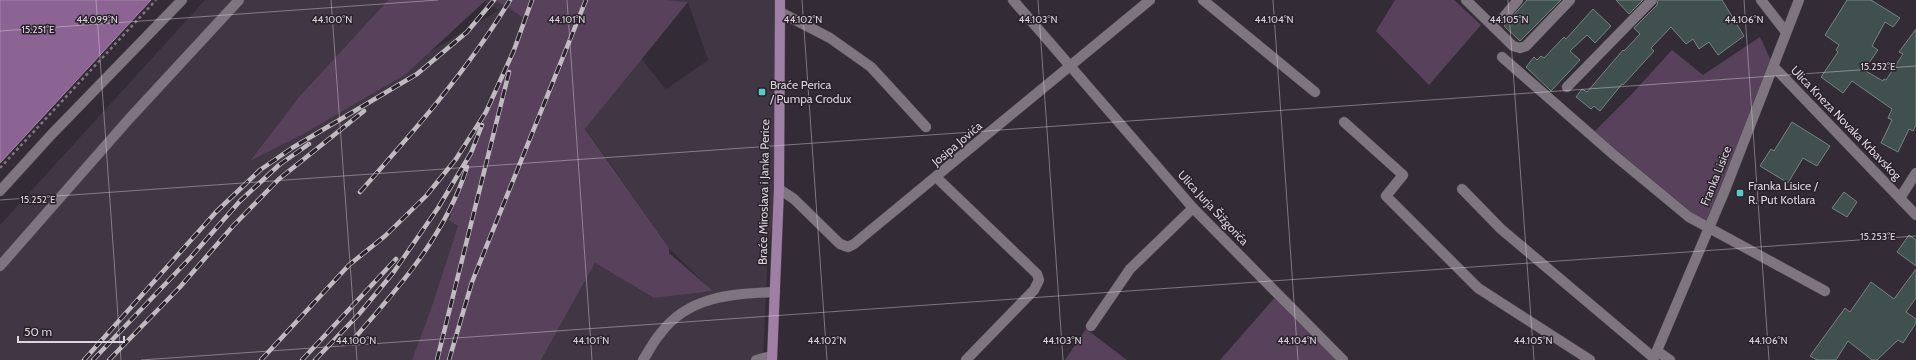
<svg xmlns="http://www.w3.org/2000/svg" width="1916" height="360" viewBox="0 0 1916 360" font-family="Cabin,sans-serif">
<rect width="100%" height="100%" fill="#332b35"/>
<g fill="#413643">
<polygon points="205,0 388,0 298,98 251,160 499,10 484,2 486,0 540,0 458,360 0,360 0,225"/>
<polygon points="668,0 780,0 779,189 768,248 763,360 541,360 595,263 654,298 712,291 669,248 585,128 641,59 666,89 708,60 688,2"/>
</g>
<g fill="#57415b">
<polygon points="388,0 486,0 406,74 305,133 250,161 298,98"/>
<polygon points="493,0 668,0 688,2 585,129 669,248 669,253 713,291 654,298 595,263 541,360 412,360 430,312 458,226 449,220 486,112 514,50 525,19 506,6"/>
<polygon points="1395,0 1454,0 1481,25 1429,85 1376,31"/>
<polygon points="1760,37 1774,67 1708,229 1591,135 1630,96 1672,50 1703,75"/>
<polygon points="1278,294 1343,360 1220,360"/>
<polygon points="1086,329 1127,360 1065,360"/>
</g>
<polygon fill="#8c6493" stroke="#a486a9" points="0,0 151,0 0,163"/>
<g fill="#40504f" stroke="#738583">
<polygon points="1527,0 1561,0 1520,41 1504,26"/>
<polygon points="1616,0 1643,0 1629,14"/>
<polygon points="1658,0 1722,0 1744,36 1718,55 1709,42 1699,49 1693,39 1686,44 1671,27 1651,48 1654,51 1623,85 1622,84 1600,111 1594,106 1591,109 1576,97 1582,89 1587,92 1623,50 1624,51 1640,34 1634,28 1657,5"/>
<polygon points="1847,0 1871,0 1900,18 1893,27 1885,22 1872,46 1878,50 1864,70 1883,81 1884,79 1886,80 1903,54 1899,52 1916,29 1916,125 1913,131 1909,129 1898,152 1881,143 1892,120 1888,118 1892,109 1852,81 1843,93 1821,77 1838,52 1836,50 1839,45 1825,35"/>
<polygon points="1593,9 1611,26 1595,43 1587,35 1570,51 1580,60 1551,91 1526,67 1534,57 1537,60 1541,56 1544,58 1564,37 1566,39"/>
<polygon points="1792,122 1830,146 1817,166 1803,158 1788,183 1760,166 1771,149 1774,151"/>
<polygon points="1844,192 1857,202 1847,217 1832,208"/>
<polygon points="1909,235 1916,240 1916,266 1897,252"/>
<polygon points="1916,269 1916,298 1906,312 1916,319 1916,323 1903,343 1898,340 1877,360 1872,360 1848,341 1836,360 1817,360 1810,356 1845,308 1850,312 1871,282 1894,299"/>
</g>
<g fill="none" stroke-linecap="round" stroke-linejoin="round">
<g stroke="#4d464e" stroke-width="11">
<g id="minor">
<polyline points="1013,0 1193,208 1343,360"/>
<polyline points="1203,0 1315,92"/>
<polyline points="1466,0 1513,46 1520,48 1526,46 1570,0"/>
<polyline points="1761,0 1786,32"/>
<polyline points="780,12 830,38 871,67 926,127"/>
<polyline points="1502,19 1518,0"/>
<polyline points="1502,57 1614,155 1689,217 1825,291"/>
<polyline points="1774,67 1916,215"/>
<polyline points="1567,87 1652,0"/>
<polyline points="1344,122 1403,175 1386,196 1478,288 1590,360"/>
<polyline points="936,177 1037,274 1039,280 1034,290 966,360"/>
<polyline points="779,189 794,199 840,244 848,247 854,244 1150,0"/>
<polyline points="1462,189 1501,229 1654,358"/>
<polyline points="0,191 51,135 182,0"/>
<polyline points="1900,198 1916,173"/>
<polyline points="0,266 129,119 239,0"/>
<polyline points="1091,326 1130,269 1193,208"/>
<polyline points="1657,351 1670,360"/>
<path d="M643 360C649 351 653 342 660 334 688 296 731 294 775 292"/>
<polyline points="756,360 772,356"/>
<polyline points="1653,360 1725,190 1799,0"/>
</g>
</g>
<g stroke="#4d464e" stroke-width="11">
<polyline id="major" points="772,360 779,189 780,0"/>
</g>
<polyline stroke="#7e777f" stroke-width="2.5" stroke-dasharray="3 3" stroke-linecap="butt" points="0,168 156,0"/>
<use href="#minor" stroke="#7f7580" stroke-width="10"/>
<use href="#major" stroke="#9f7fa6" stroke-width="10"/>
<g stroke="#c0bac1" stroke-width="4.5">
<g id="rail">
<path d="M360 192C414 131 468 70 510 0"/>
<path d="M351 342C397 290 446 235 467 167"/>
<polyline points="84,360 216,212 260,170 292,148 417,74 467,32 494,0"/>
<polyline points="93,360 191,257 240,201 279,165 309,144"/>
<polyline points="109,360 180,287 233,226 279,179 364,111"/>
<polyline points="261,360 349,265 385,236 426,196 456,159 486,112 514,50 532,0"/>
<polyline points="302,360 396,259"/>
<polyline points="315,360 359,314 393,273 438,208 471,153 482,125"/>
<polyline points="437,360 509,72"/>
<polyline points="449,360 472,282 586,0"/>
</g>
</g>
<use href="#rail" stroke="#29212b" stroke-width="3" stroke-dasharray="9" stroke-linecap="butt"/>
</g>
<path fill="none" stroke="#dbd5dc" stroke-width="1" stroke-opacity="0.45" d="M96 0 121 360M331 0 357 360M567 0 592 360M802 0 827 360M1038 0 1063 360M1273 0 1298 360M1508 0 1534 360M1744 0 1769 360M0 31 438 0M0 200 1916 66M141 360 1916 236"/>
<g fill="#54cdc6" stroke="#29212b" stroke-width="1.5">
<rect x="758" y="88" width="8" height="8" rx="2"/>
<rect x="1736" y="189" width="8" height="8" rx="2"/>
</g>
<g text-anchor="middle" stroke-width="3" stroke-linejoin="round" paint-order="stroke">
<g font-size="12" fill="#dbd5dc" stroke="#29212b" text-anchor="start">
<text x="770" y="89">Braće Perica<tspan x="770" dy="14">/ Pumpa Crodux</tspan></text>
<text x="1748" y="190">Franka Lisice /<tspan x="1748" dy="14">R. Put Kotlara</tspan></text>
</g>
<g font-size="12" fill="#dbd5dc" stroke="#29212b">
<text transform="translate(1846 123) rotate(46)" y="4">Ulica Kneza Novaka Krbavskog</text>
<text transform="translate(957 144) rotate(-40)" y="4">Josipa Jovića</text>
<text transform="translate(1716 176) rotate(-68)" y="4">Franka Lisice</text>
<text transform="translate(764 192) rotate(-89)" y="4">Braće Miroslava i Janka Perice</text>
<text transform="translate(1213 208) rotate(47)" y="4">Ulica Jurja Šižgorića</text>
</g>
</g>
<g font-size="10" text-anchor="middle" fill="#dbd5dc" stroke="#29212b" stroke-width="3" stroke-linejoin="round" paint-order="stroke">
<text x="97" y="23">44.099°N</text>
<text x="332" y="23">44.100°N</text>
<text x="567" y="23">44.101°N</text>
<text x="803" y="23">44.102°N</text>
<text x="1038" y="23">44.103°N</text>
<text x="1274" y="23">44.104°N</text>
<text x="1509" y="23">44.105°N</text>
<text x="1744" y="23">44.106°N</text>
<text x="38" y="33">15.251°E</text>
<text x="1878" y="70">15.252°E</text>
<text x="38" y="203">15.252°E</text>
<text x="1878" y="240">15.253°E</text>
<text x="356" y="344">44.100°N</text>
<text x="591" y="344">44.101°N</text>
<text x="827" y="344">44.102°N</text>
<text x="1062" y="344">44.103°N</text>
<text x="1297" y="344">44.104°N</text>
<text x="1533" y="344">44.105°N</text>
<text x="1768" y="344">44.106°N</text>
</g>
<path d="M18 336v6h106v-6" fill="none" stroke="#dbd5dc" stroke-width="2"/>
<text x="24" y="336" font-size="12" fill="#dbd5dc" stroke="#29212b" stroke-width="3" paint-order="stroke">50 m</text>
</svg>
